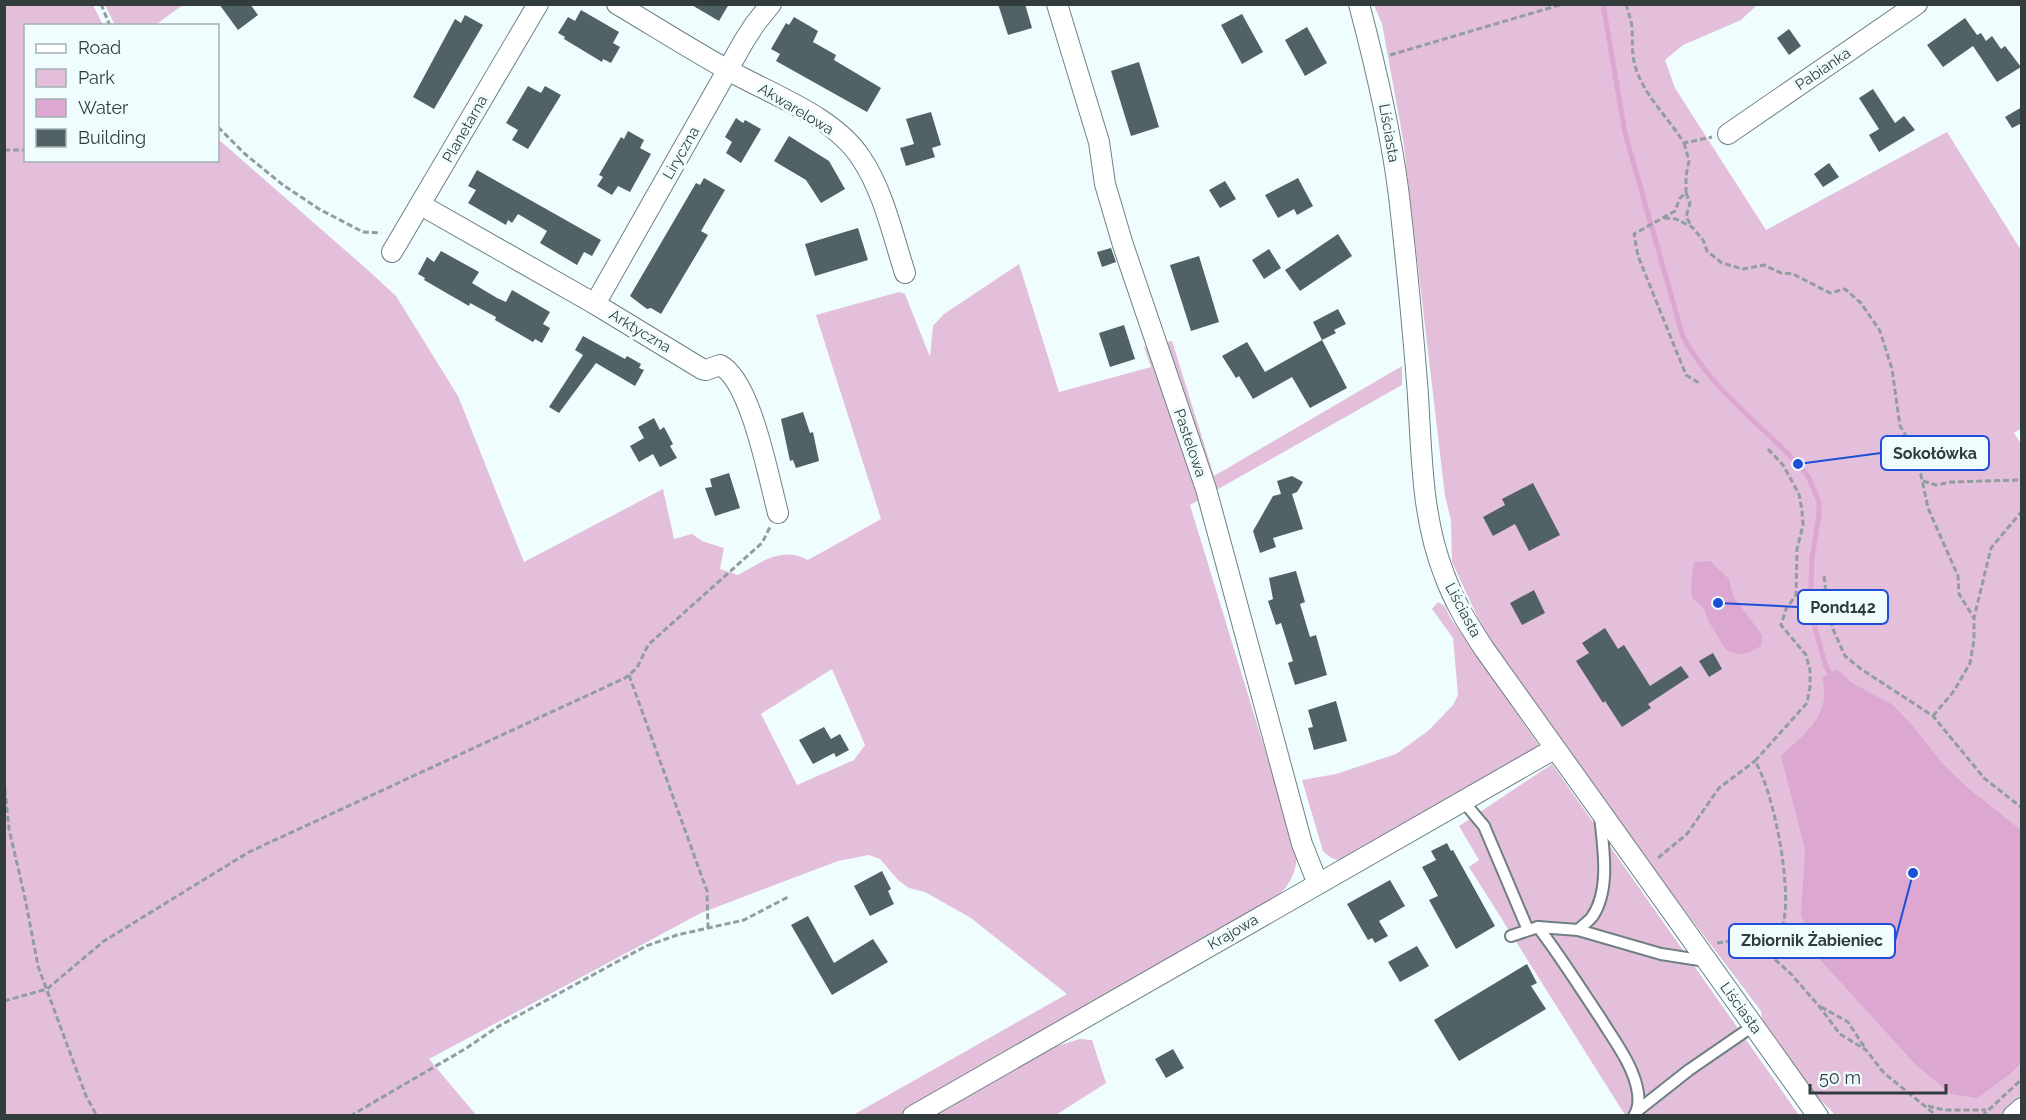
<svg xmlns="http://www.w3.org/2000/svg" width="2026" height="1120" viewBox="0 0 2026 1120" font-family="Raleway,sans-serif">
<rect width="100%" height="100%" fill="#f0fdff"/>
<g fill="#e4bfdb" fill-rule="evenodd">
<path d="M5 5H93L103 25 26 26V160H218V139L370 272 396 296 458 396 524 562 663 489 674 539 692 534 702 541 724 548 720 569 738 575C762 562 781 546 808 560L881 519 816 315 899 292 905 294 930 357 933 326 944 314 1019 264 1059 392 1151 367 1144 347 1172 341 1214 476 1402 366V385L1190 505 1297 855C1296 877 1286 890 1270 903L906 1115H853L1067 994 971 918 925 892 909 888 899 881 880 859 869 855 838 861 701 913 429 1059 476 1115 5 1116ZM832 669 865 745 854 760 797 785 761 714Z"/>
<polygon points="105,5 183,5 155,25 115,25"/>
<polygon points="1374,5 1757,5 1741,20 1683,45 1665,60 1675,88 1766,230 1947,132 2021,250 2022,428 2014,433 2022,445 2021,1115 1835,1115 1807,1086 1762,1019 1761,1011 1557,742 1484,631 1452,562 1451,520 1445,496 1403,139 1382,24"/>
<path d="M1438 602 1445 606 1450 617 1540 747 1343 861C1334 860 1329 857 1323 851L1302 780 1336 774 1396 754 1428 731 1453 705 1458 695 1453 638 1432 609Z"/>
<polygon points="1552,764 1799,1115 1625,1115 1469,867 1479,860 1459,826"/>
<polygon points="1080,1039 1092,1040 1106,1083 1056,1115 920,1116 1027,1055"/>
</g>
<g fill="#dca7d0">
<polygon points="1710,561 1729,579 1733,596 1762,635 1761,646 1748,653 1736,654 1726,650 1708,620 1704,608 1692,598 1691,585 1694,562"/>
<path d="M1837 669 1852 683 1893 705 1912 725 1943 764 1969 789 2021 830V1063L2010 1074 1977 1098 1951 1094 1916 1065 1814 953 1801 914 1805 850 1781 756C1806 732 1832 715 1822 678Z"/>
</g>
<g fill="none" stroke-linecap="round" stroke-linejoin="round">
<path stroke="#dca7d0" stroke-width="5" d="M1603 4 1625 133 1683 337C1710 387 1759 423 1798 464L1808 476 1819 502V516L1812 558 1810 609 1825 664 1832 678"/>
</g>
<g fill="#506265">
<polygon points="219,4 250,4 258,15 238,30"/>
<polygon points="690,4 729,4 719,21"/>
<polygon points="998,4 1025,4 1032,28 1008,35"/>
<polygon points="581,10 619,32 613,43 620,47 611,63 603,59 602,62 564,39 565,37 558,33 568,17 575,21"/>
<polygon points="1242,14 1263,52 1242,64 1221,25"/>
<polygon points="465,15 483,25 434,109 413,97 455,19 461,23"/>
<polygon points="794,17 818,31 813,42 836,55 834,60 881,88 867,112 776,61 780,54 771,49 786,23 789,25"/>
<polygon points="1965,18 1977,35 1981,33 1986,41 1992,36 2001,49 2005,46 2021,67 1997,82 1973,46 1943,67 1927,45"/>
<polygon points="1307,27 1327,63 1305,76 1285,40"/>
<polygon points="1789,29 1801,46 1789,55 1777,38"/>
<polygon points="1139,62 1159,127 1131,136 1111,71"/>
<polygon points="528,86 541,93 545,86 561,95 528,149 512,140 518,130 506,123"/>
<polygon points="1873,89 1895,123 1904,116 1915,130 1879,152 1869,135 1879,129 1859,98"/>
<polygon points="2022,107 2022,123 2012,128 2005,117"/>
<polygon points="931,112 941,145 932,148 935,157 906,166 900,148 914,144 906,119"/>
<polygon points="736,118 743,123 745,120 761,129 741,163 726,153 732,142 725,137"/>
<polygon points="628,131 644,140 640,148 651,154 630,192 618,186 612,195 597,186 603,177 599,175 621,137 624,139"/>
<polygon points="789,136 829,161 845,189 821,203 806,180 774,161"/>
<polygon points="1829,163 1839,177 1823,187 1814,174"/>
<polygon points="477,170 601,240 592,256 584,252 577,265 540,243 547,231 518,214 512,223 508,220 506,225 468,203 476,190 468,186"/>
<polygon points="704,178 725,190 701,231 708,235 661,314 651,308 647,309 630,296 696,183 700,185"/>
<polygon points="1298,178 1313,206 1297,215 1294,209 1278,218 1265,195"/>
<polygon points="1225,181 1236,199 1220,208 1209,190"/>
<polygon points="858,228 868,260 815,276 805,244"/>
<polygon points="1338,234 1352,256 1300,291 1285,270"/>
<polygon points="1111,248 1116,262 1102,267 1097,252"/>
<polygon points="1269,249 1281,268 1264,279 1252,260"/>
<polygon points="441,251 479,272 472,283 497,298 506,302 512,290 550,312 543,324 550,328 542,343 535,339 533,342 495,320 496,317 470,303 469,306 424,280 425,278 418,274 427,257 434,262"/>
<polygon points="1199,256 1219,322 1191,331 1170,265"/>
<polygon points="1338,309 1346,324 1334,330 1336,333 1322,340 1347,388 1310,408 1292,377 1253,399 1239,376 1236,378 1222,356 1247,342 1265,372 1322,340 1313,322"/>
<polygon points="1124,325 1135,359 1110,367 1099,333"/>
<polygon points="583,336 625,359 627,356 641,364 639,368 644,370 635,386 596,363 559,413 549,407 583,355 575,350"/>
<polygon points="803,412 810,433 813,432 819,461 796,468 793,460 790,461 781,419"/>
<polygon points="654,418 660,430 664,427 673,444 670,446 677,458 660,467 653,454 639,462 630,446 644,438 638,427"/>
<polygon points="729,473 740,508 715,516 705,488 712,487 710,479"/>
<polygon points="1292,476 1303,482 1297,492 1292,494 1303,529 1273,538 1276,547 1260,553 1253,531 1273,496 1281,494 1277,481"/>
<polygon points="1533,483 1560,535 1529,551 1515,524 1493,536 1483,517 1505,505 1502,499"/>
<polygon points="1296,571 1305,602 1300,604 1310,637 1316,635 1327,675 1295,685 1288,663 1293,661 1281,623 1276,625 1268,601 1273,599 1269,578"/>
<polygon points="1534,590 1545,613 1522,625 1510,603"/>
<polygon points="1605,628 1618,649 1624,645 1650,686 1681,666 1689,677 1648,704 1651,708 1622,727 1605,701 1603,703 1576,661 1589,653 1582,643"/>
<polygon points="1713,653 1722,669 1709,677 1699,661"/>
<polygon points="1336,701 1347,741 1314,750 1308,728 1313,727 1308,710"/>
<polygon points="824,727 831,739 840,734 849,750 836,757 834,753 813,764 799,740"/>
<polygon points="1447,843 1451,851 1453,850 1495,926 1456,949 1429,900 1438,896 1422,867 1436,860 1431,851"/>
<polygon points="882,871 891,889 888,891 894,904 870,916 854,886"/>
<polygon points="1390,880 1405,906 1379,921 1388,936 1375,943 1372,938 1368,940 1347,904"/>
<polygon points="808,916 834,963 873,939 888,962 832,995 791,925"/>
<polygon points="1417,946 1429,966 1400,982 1388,962"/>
<polygon points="1527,964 1537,983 1531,986 1546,1009 1459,1061 1434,1020"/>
<polygon points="1173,1049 1184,1068 1166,1078 1155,1059"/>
</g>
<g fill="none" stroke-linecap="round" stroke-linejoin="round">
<g stroke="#6e8084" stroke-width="14">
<g id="service">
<polyline points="1463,801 1484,826 1528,930"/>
<path d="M1538 927C1561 957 1580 988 1601 1019 1615 1042 1634 1066 1638 1093 1639 1101 1638 1110 1634 1116"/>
<path d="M1578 930C1582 926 1588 922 1592 917 1611 890 1603 846 1600 816"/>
<polyline points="1511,936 1538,927 1578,930 1661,954 1706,961"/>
<polyline points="1637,1111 1689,1070 1753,1026"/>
</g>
</g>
<g stroke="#6e8084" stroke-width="22">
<g id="minor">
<path d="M617 4C654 26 690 49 728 70 770 94 834 116 861 158 883 190 893 236 905 273"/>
<polyline points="1057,4 1099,142 1105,184 1123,245 1206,489 1302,844 1318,884"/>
<path d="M1359 4C1376 68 1391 131 1399 196 1406 257 1412 320 1417 382 1422 446 1420 513 1444 574 1454 602 1469 626 1485 650L1818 1116"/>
<polyline points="1728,134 1917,4"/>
<path d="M421 205 595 304 702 369 706 370 720 365C751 380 769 480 778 513"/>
<polyline points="392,252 538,4"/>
<polyline points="595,304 744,41 755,24 771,4"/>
<polyline points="913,1116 1554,749"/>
<polyline points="2013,1116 2022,1108"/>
</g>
</g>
<g stroke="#929d9e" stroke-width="3" stroke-dasharray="6 3" stroke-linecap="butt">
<polyline points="101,4 110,26"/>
<polyline points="1547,4 1557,5"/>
<path d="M1626 4C1628 12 1631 19 1632 27 1633 42 1631 54 1636 69 1646 98 1668 117 1684 143L1712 137"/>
<polyline points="1390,55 1563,4"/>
<polyline points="218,127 245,154 283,185 319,209 363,232 381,233"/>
<polyline points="1684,143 1689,161 1686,176 1686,193 1680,198 1675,211 1634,234 1638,256 1686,375 1701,384"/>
<polyline points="4,150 26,150"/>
<polyline points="1686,193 1690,203 1686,217 1691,225"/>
<polyline points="1664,218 1676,219 1692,227 1703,240 1707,251 1722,263 1743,269 1764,265 1781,273 1793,274 1830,293 1845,289 1861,303 1880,331 1892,369 1900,426 1916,452 1928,508 1958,576 1959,594 1974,618"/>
<path d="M1768 449 1783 465 1799 494 1802 511 1803 525 1797 549 1796 595 1786 609 1781 625 1806 655 1810 670V687L1807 703 1755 761C1774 793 1791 883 1784 920 1782 932 1775 944 1770 955"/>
<polyline points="1923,481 1936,485 1951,482 2022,480"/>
<polyline points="1824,576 1826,593 1830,604 1832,627 1845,656 1861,669 1933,716 1984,778 2022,808"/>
<polyline points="629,675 707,891 708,928"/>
<polyline points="1933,716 1954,691 1970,663 1974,640 1974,618 1991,548 2022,511"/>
<polyline points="4,780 9,829 25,898 38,966 86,1096 97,1116"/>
<polyline points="1658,858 1687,834 1719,788 1755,761"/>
<polyline points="1717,943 1731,941 1760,948 1770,955 1791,974 1819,1006 1840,1034 1866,1050 1884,1073 1937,1116"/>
<polyline points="4,1001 47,989 104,941 249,852 625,678 637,668 648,645 762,543 770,527"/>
<polyline points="1821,1007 1848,1022 1865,1048"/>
<polyline points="1928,1106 1944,1110 1986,1110"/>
<polyline points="350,1116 465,1049 499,1026 646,946 677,935 744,920 788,897"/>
<polyline points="1982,1116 2022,1079"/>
</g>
<use href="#service" stroke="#fff" stroke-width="10"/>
<use href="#minor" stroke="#fff" stroke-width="20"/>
</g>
<g text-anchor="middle" stroke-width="6" stroke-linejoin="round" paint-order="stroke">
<g font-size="15" fill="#333c3d" stroke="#f0fdff">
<text transform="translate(1823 69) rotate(-34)" y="5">Pabianka</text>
<text transform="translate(796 109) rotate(31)" y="5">Akwarelowa</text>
<text transform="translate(465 129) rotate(-60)" y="5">Planetarna</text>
<text transform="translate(1389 133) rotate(80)" y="5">Liściasta</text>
<text transform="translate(681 153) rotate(-60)" y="5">Liryczna</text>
<text transform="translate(640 331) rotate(31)" y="5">Arktyczna</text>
<text transform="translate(1190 443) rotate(71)" y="5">Pastelowa</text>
<text transform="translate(1463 610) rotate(62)" y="5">Liściasta</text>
<text transform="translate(1233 932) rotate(-30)" y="5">Krajowa</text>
<text transform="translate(1741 1008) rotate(54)" y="5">Liściasta</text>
</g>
</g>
<path fill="none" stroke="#1d4ed8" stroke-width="2" d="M1798 464L1881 453M1718 603L1798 607M1913 873L1895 941"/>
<g fill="#1d4ed8" stroke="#f0fdff" stroke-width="2">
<circle cx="1798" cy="464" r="6"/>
<circle cx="1718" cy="603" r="6"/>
<circle cx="1913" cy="873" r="6"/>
</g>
<g fill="#f0fdff" stroke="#1d4ed8" stroke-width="2">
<rect x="1881" y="436" width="108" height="34" rx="6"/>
<rect x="1798" y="590" width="90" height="34" rx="6"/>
<rect x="1729" y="924" width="166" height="34" rx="6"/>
</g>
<g font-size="16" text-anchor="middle" font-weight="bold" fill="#333c3d">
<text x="1935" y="459">Sokołówka</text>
<text x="1843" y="613">Pond142</text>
<text x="1812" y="946">Zbiornik Żabieniec</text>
</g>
<rect width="2026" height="1120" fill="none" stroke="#333c3d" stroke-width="12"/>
<rect x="24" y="24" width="195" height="138" fill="#f0fdff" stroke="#a4b0b1" stroke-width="1.5"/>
<rect x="36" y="44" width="30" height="9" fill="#ffffff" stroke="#a4b0b1" stroke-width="1.5"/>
<text x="78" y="54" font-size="18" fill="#333c3d">Road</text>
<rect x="36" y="69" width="30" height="18" fill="#e4bfdb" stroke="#a4b0b1" stroke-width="1.5"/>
<text x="78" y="84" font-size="18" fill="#333c3d">Park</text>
<rect x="36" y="99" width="30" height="18" fill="#dca7d0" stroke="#a4b0b1" stroke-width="1.5"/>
<text x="78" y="114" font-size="18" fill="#333c3d">Water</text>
<rect x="36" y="129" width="30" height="18" fill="#506265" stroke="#a4b0b1" stroke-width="1.5"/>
<text x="78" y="144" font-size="18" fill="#333c3d">Building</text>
<path d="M1810 1084v9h136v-9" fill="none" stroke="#333c3d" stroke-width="3"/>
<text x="1819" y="1084" font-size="18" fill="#333c3d" stroke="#f0fdff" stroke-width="4.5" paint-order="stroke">50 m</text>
</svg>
